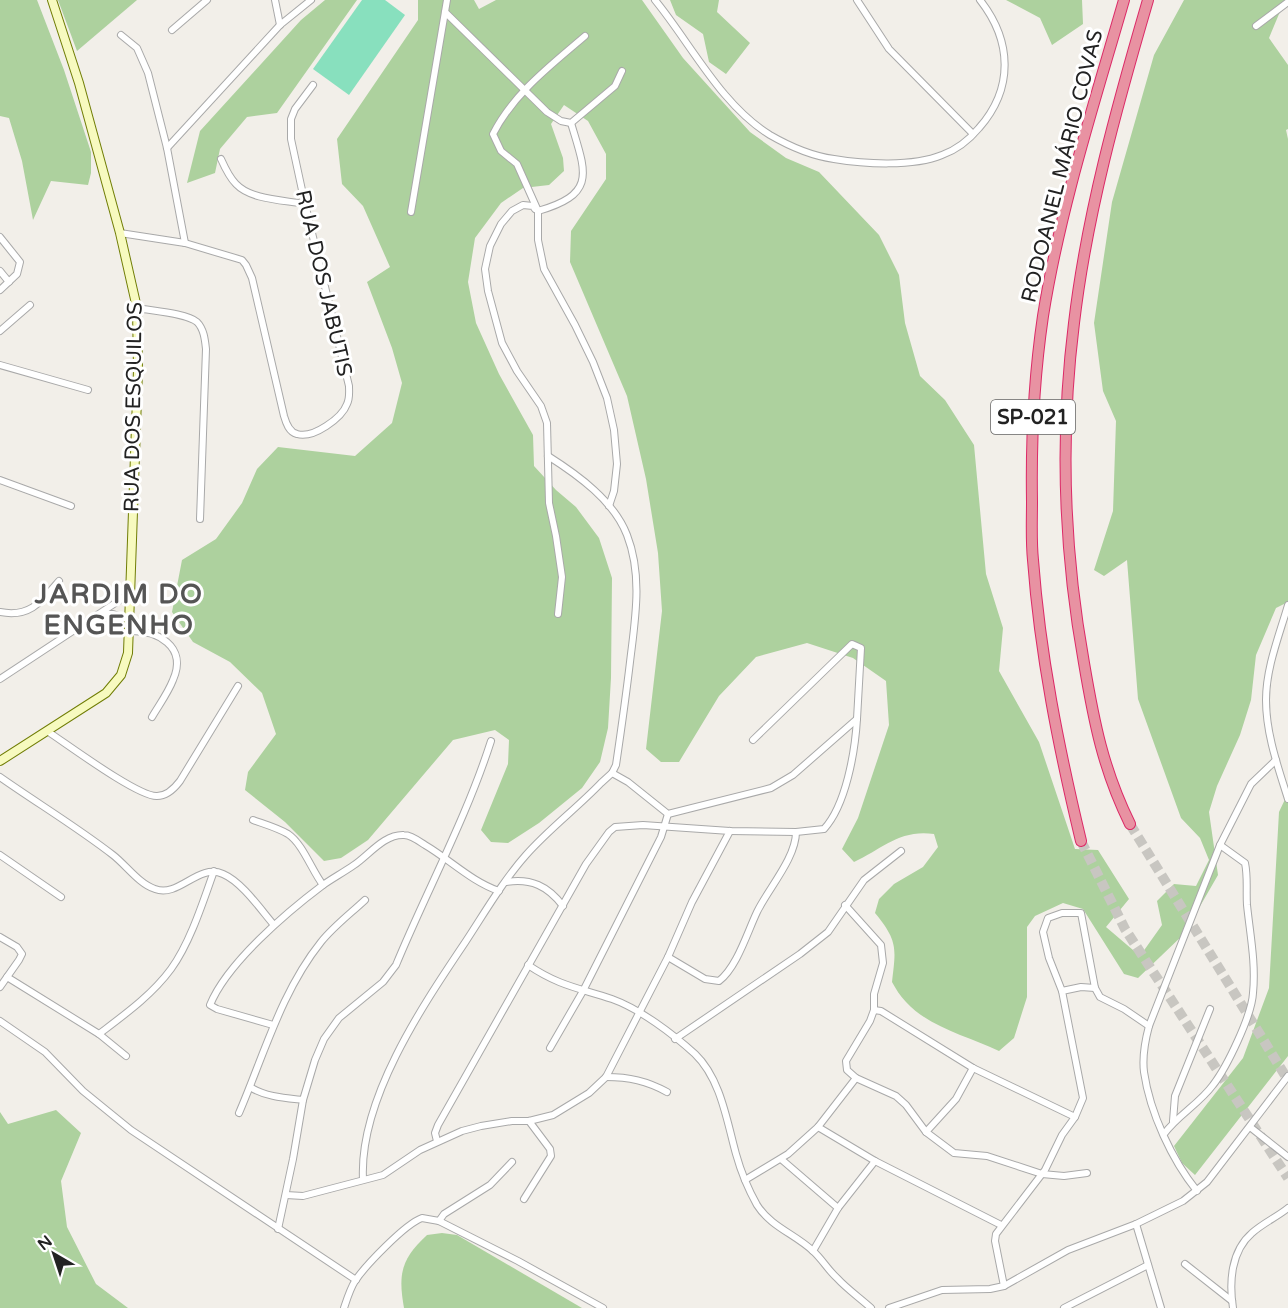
<svg xmlns="http://www.w3.org/2000/svg" width="1288" height="1308" viewBox="0 0 1288 1308" font-family="'Varela Round',sans-serif">
<rect width="100%" height="100%" fill="#f2efe9"/>
<g fill="#add19e">
<polygon points="0,0 37,0 64,70 91,152 91,173 88,185 51,181 33,220 22,161 9,118 0,116"/>
<polygon points="58,0 137,0 77,51"/>
<polygon points="325,0 357,0 277,113 247,117 220,149 215,173 187,183 200,131 301,20"/>
<path d="M418 0H474L479 9 496 0H642L683 58 750 132 786 158 819 172 879 235 899 275 905 323 920 376 945 400 974 445 986 574 1003 628 999 671 1039 742 1075 849 1098 850 1129 899 1106 927 1140 956 1162 925 1157 901 1174 884 1196 886 1209 860 1200 838 1181 818 1138 699 1127 560 1104 576 1094 570 1113 511 1116 421 1103 391 1094 323 1112 202 1154 55 1184 0H1288L1279 14 1269 38 1288 65V129L1286 130 1288 139V602L1276 608 1256 655 1251 700 1240 735 1217 786 1209 812 1218 875 1184 934 1138 978 1124 974 1083 909 1063 903 1035 916 1027 927V997L1014 1038 999 1051C968 1036 930 1028 906 1002 900 996 896 989 892 982 896 948 898 941 875 913L879 899 894 884 923 867 938 847 934 834C900 829 882 849 854 862L842 849 858 818 889 725 886 681 853 658 807 643 756 657 719 696 679 762H661L646 749 662 611 658 553 646 479 627 396 570 262 571 231 606 179V154L588 121 564 105 551 124 563 158 564 171 549 185 523 188 501 203 475 238 468 282 476 323 499 374 533 435 534 466 556 490 576 507 599 538 612 578 611 678 608 728 600 762 582 788 539 823 508 843 491 842 481 830 508 764 509 740 495 730 453 740 368 840 341 858 324 861 285 822 245 790 248 772 276 734 262 693 230 662 193 642 172 612 182 560 216 539 242 503 257 469 278 447 355 456 392 423 402 383 392 348 367 282 390 267 363 206 342 184 337 139 418 20Z"/>
<polygon points="670,0 719,0 717,12 750,43 726,74 709,62 703,34 676,15"/>
<polygon points="1006,0 1082,0 1083,24 1052,45 1040,18"/>
<polygon points="1288,793 1288,1056 1195,1175 1182,1163 1174,1146 1243,1058 1269,988 1279,812"/>
<polygon points="56,1110 81,1133 61,1181 67,1227 96,1284 128,1308 0,1308 0,1112 8,1124"/>
<path d="M442 1233 457 1235 582 1308H404C398 1274 401 1259 427 1235Z"/>
</g>
<polygon fill="#88e0be" points="362,0 385,0 405,15 349,95 313,69"/>
<g fill="none" stroke-linecap="round" stroke-linejoin="round">
<g stroke="#c8c6c1" stroke-width="10" stroke-dasharray="10 5" stroke-linecap="butt">
<polyline points="1130,824 1288,1080"/>
<polyline points="1081,841 1125,929 1288,1178"/>
</g>
<g stroke="#a9a9a9" stroke-width="8">
<g id="street">
<polyline points="275,0 280,25"/>
<path d="M655 0C691 44 721 105 770 135 789 146 812 156 834 159 864 164 913 167 942 155 956 150 969 140 979 128 1014 88 1012 41 980 0"/>
<polyline points="857,0 889,49 973,134"/>
<polyline points="445,12 547,112 561,121 571,123 615,86 622,71"/>
<polyline points="1256,26 1288,2"/>
<polyline points="172,30 207,0"/>
<polyline points="121,35 137,48 148,73 167,148 185,243"/>
<path d="M585 36C550 66 514 93 493 134L501 151 517 164 538 211V240L544 269 575 325 593 362 607 398 614 430 617 464 614 491 609 506"/>
<polyline points="167,148 280,25 311,0"/>
<path d="M221 159C225 168 229 177 236 184 251 200 284 200 305 204"/>
<polyline points="535,209 533,206 523,205 512,211 501,224 490,246 485,269 488,291 502,343 517,371 541,406 547,423 549,503 556,536 562,577 558,614"/>
<path d="M538 211C597 194 586 173 571 123"/>
<polyline points="411,212 447,0"/>
<path d="M120 233 185 243 242 260 246 265 252 278 284 416C286 423 289 432 297 434 313 439 342 418 347 404 350 398 349 392 349 386L305 204 291 139V119L295 109 313 85"/>
<polyline points="0,237 20,262 17,274 0,290"/>
<polyline points="0,271 9,282"/>
<path d="M137 308C152 311 186 313 197 322 204 329 205 340 206 349L200 519"/>
<polyline points="0,331 30,305"/>
<polyline points="0,365 88,390"/>
<polyline points="0,480 71,506"/>
<path d="M1288 605C1279 636 1266 668 1266 700 1266 734 1278 767 1288 799"/>
<path d="M0 612C30 618 42 601 59 581"/>
<polyline points="102,614 113,614 129,620"/>
<path d="M129 631C157 630 188 646 173 680 168 693 159 705 152 717"/>
<polyline points="0,679 129,594"/>
<path d="M47 731C67 744 138 797 157 796 167 796 174 789 180 781L238 686"/>
<polyline points="612,773 628,782 668,814 771,788 793,775 857,719 861,648 852,644 753,740"/>
<path d="M0 777C37 803 77 827 113 855 126 865 139 884 155 889 179 898 198 863 223 874 242 882 261 910 274 925"/>
<path d="M253 820C264 824 278 828 288 834 303 844 312 871 323 885"/>
<polyline points="0,855 61,897"/>
<path d="M506 882C531 878 548 886 563 906"/>
<polyline points="845,905 881,945 883,963 874,994 874,1010 870,1021 846,1061 847,1070 856,1078 896,1096 906,1105 926,1132 954,1153 987,1156 1042,1174 1064,1176 1087,1173"/>
<polyline points="0,937 17,947 22,954 19,960 0,987"/>
<path d="M668 957 705 979 719 981C737 967 747 933 757 912 768 889 796 858 796 832"/>
<path d="M528 965C559 986 579 988 612 999 640 1009 673 1034 695 1054 721 1079 727 1122 736 1154 741 1172 748 1189 757 1205 771 1227 795 1234 813 1251 822 1259 828 1270 837 1278 847 1289 860 1298 871 1308"/>
<polyline points="7,977 99,1034 126,1056"/>
<polyline points="1062,991 1049,958 1043,932 1048,918 1062,913 1081,913 1095,988 1100,997 1124,1009 1149,1026"/>
<polyline points="874,1010 881,1011 973,1068 1075,1117"/>
<polyline points="0,1021 45,1052 83,1091 131,1130 356,1280"/>
<path d="M273 1025 217 1009 210 1005C227 963 287 912 323 885 333 878 344 872 354 865 369 855 384 834 404 835 411 835 419 841 425 845 449 859 472 882 499 891"/>
<path d="M99 1034C124 1015 152 995 171 969 190 943 203 902 214 871"/>
<polyline points="675,1039 800,954 828,932 864,880 901,851"/>
<polyline points="550,1048 583,991 661,837 668,814"/>
<path d="M606 1077C629 1077 647 1081 667 1092"/>
<path d="M250 1087C266 1097 285 1098 303 1100"/>
<path d="M239 1113C264 1055 281 992 321 942 334 926 350 914 365 900"/>
<polyline points="1173,1121 1175,1096 1210,1009"/>
<polyline points="818,1127 875,1161 1001,1225"/>
<polyline points="1250,1127 1288,1157"/>
<polyline points="926,1132 956,1099 973,1068"/>
<path d="M1164 1134C1178 1115 1199 1104 1213 1085 1227 1067 1252 1015 1253 993 1256 963 1250 934 1247 905 1246 891 1248 877 1245 863L1220 845 1251 784 1276 760"/>
<path d="M437 1141 435 1133 438 1125 586 864 609 832 615 827 643 825 730 831 796 832 824 829C846 805 855 752 857 719"/>
<polyline points="781,1159 838,1208"/>
<path d="M363 1179C359 1099 423 1005 466 941 485 912 503 881 526 855 549 829 577 808 601 783L612 773 616 765C621 731 626 696 630 662 635 620 643 576 627 535 614 501 578 475 548 456"/>
<polyline points="745,1180 788,1154 818,1127 856,1078"/>
<path d="M1197 1191C1172 1160 1150 1113 1144 1072 1142 1056 1145 1041 1149 1026L1220 845"/>
<polyline points="286,1195 303,1196 383,1175 420,1150 462,1131 481,1126 512,1121 529,1121 553,1115 589,1093 606,1077 668,957 692,902 730,831"/>
<polyline points="524,1199 551,1156 550,1149 529,1121"/>
<polyline points="439,1221 444,1214 490,1185 512,1162"/>
<polyline points="1136,1224 1161,1308"/>
<path d="M278 1229 293 1159 303 1100 315 1060 324 1039 339 1018 383 982 396 965C427 890 466 819 491 741"/>
<polyline points="813,1251 838,1208 875,1161"/>
<polyline points="1185,1264 1232,1301"/>
<polyline points="1004,1286 995,1241 996,1234 1045,1170 1062,1135 1075,1117 1083,1098 1062,991 1081,987 1095,988"/>
<path d="M344 1308C347 1299 350 1289 355 1281 365 1266 405 1224 422 1218L439 1221 518 1261 603 1308"/>
<polyline points="889,1308 942,1290 990,1289 1004,1286 1068,1250 1136,1224 1183,1201 1207,1182 1288,1076"/>
<polyline points="1064,1308 1148,1265"/>
<path d="M1233 1308C1229 1282 1231 1251 1252 1233 1263 1223 1277 1217 1288 1208"/>
</g>
</g>
<g stroke="#707d05" stroke-width="10">
<polyline id="secondary" points="0,761 106,693 121,675 128,653 138,370 137,308 120,233 79,83 52,0"/>
</g>
<g stroke="#dc2a67" stroke-width="12">
<g id="highway">
<path d="M1130 824C1103 769 1094 722 1084 663 1064 552 1060 435 1074 323 1087 213 1117 106 1148 0"/>
<path d="M1081 841C1059 749 1040 655 1033 560 1031 541 1032 521 1032 501 1031 440 1034 377 1043 316 1060 209 1094 104 1124 0"/>
</g>
</g>
<use href="#street" stroke="#fff" stroke-width="6"/>
<use href="#secondary" stroke="#f7fabf" stroke-width="8"/>
<use href="#highway" stroke="#e892a2" stroke-width="10"/>
</g>
<g text-anchor="middle" stroke-width="6" stroke-linejoin="round" paint-order="stroke">
<rect fill="#fff" stroke="#646464" stroke-width="1.5" x="991" y="400" width="84" height="34" rx="4.5"/>
<g font-size="20" font-weight="bold" fill="#222">
<text x="1033" y="424">SP-021</text>
</g>
<g font-size="21" fill="#222" stroke="#fff">
<text transform="translate(1062 166) rotate(-76)" y="7">RODOANEL MÁRIO COVAS</text>
<text transform="translate(324 283) rotate(77)" y="7">RUA DOS JABUTIS</text>
<text transform="translate(133 407) rotate(-89)" y="7">RUA DOS ESQUILOS</text>
</g>
<g font-size="27" font-weight="bold" letter-spacing="1.5" fill="#555" stroke="#fff">
<text x="119" y="603">JARDIM DO<tspan x="119" dy="31">ENGENHO</tspan></text>
</g>
</g>
<g transform="translate(54 1254) rotate(321)" stroke="#ffffff" stroke-width="4.5" paint-order="stroke">
<path d="M0-4.5L10 22L0 15L-10 22Z" fill="#222222"/>
<text y="-9" font-size="16" font-weight="bold" text-anchor="middle" fill="#222222">N</text>
</g>
</svg>
